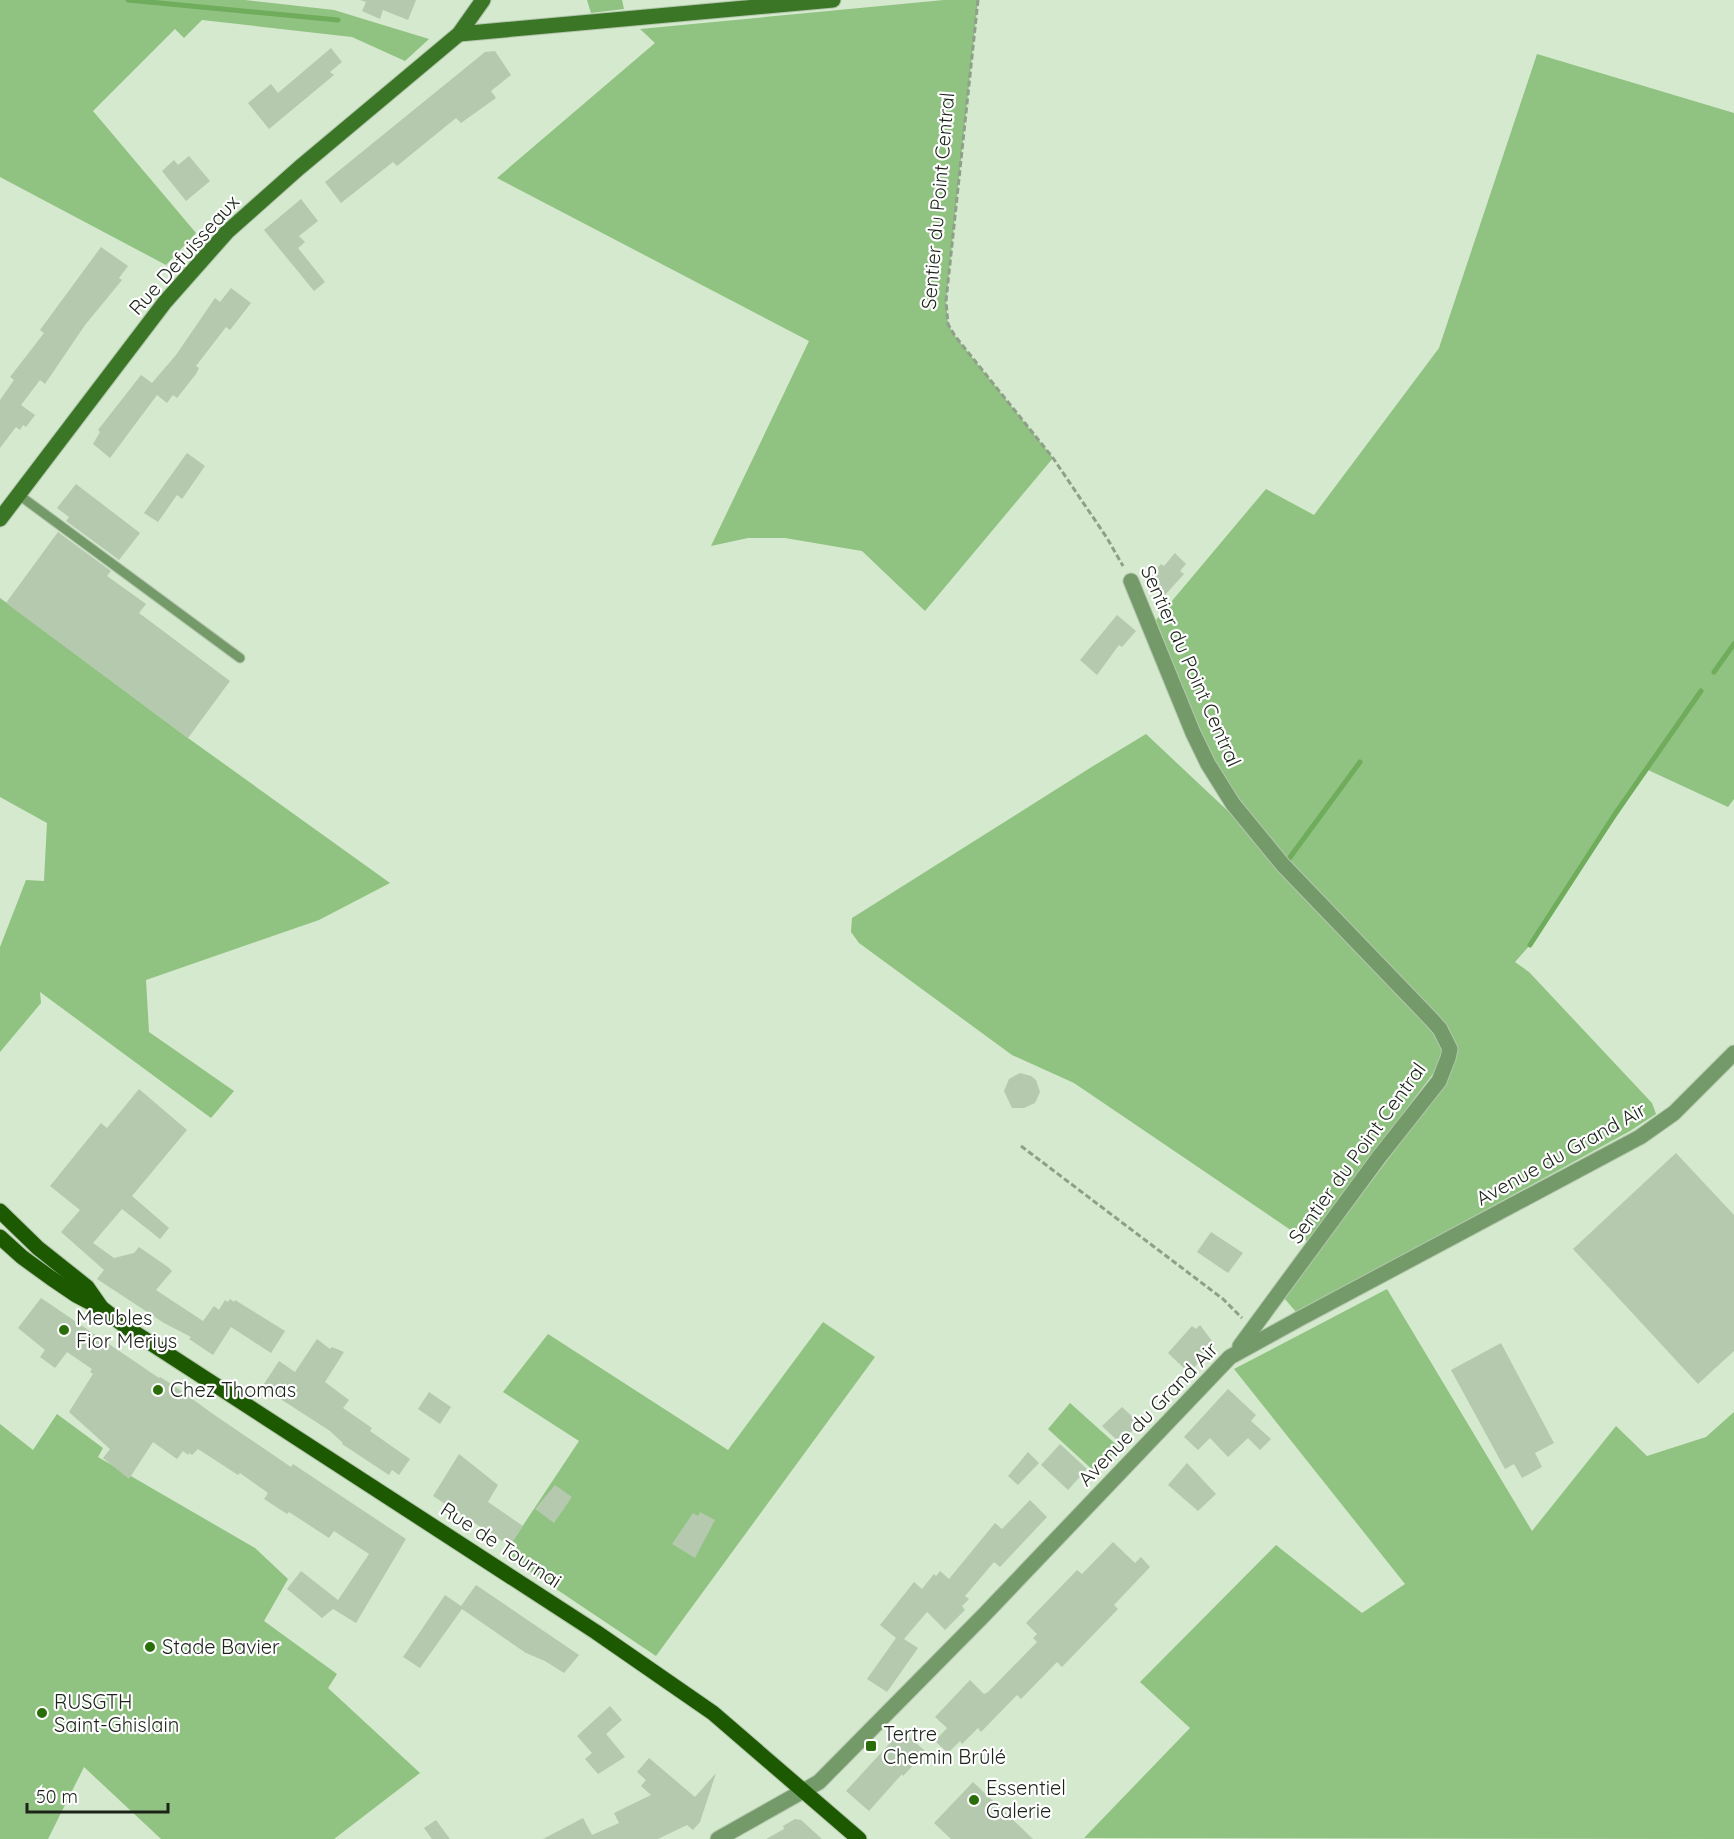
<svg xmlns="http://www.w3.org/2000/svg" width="1734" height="1839" viewBox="0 0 1734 1839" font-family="Quicksand,sans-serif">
<rect width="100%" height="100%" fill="#d4e9cd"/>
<g fill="#90c281">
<polygon points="0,0 245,0 334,10 429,39 405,61 352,37 202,20 184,38 175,29 93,111 196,233 166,265 0,177"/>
<polygon points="587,0 622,0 624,9 591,13"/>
<polygon points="944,0 978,0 946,301 948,324 955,336 1053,458 925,611 862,551 785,538 748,538 711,546 809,341 497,178 655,43 640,29"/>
<polygon points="1537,54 1734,113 1734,799 1728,807 1648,770 1530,945 1515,962 1529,972 1652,1103 1656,1114 1630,1131 1297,1313 1284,1298 1440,1090 1450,1073 1455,1050 1288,860 1246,809 1209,754 1156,620 1266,489 1314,515 1439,348"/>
<polygon points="0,598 188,738 390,883 319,920 146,980 149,1032 234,1091 211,1118 40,992 41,1003 0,1052 0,947 26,880 44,881 47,823 0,797"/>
<polygon points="1146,734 1246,828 1440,1037 1442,1059 1435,1071 1307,1241 1074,1083 1012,1055 859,943 851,932 852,918 1090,768"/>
<polygon points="1387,1289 1532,1531 1616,1426 1647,1456 1706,1437 1734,1412 1734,1839 1084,1838 1190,1728 1140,1682 1276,1545 1362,1613 1405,1584 1234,1369"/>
<polygon points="823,1322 875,1357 656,1656 504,1554 579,1441 503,1392 548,1334 728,1450"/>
<polygon points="1070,1403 1119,1447 1096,1473 1048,1429"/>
<polygon points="57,1414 103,1448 98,1457 255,1548 288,1579 264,1621 337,1674 328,1688 420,1773 334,1839 161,1839 84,1767 48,1839 0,1839 0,1424 33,1450"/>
</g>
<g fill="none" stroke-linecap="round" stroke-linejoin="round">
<g stroke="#6fac5c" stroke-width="5">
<polyline points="128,0 338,20"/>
<polyline points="1714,672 1734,644"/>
<polyline points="1288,860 1360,762"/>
<polyline points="1530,945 1615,814 1701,691"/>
</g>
</g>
<g fill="#b4c9ae">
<polygon points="360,0 416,0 408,20 383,10 380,19 362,11 366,2"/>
<polygon points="331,48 342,62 330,72 334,75 269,129 248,103 271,84 278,93"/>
<polygon points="495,51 511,75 491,91 496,98 461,123 456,118 397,166 393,162 341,203 325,182 485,52"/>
<polygon points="189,156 210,181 186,201 162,171 174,160 178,165"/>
<polygon points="301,199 318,221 299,236 305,242 298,248 325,282 314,291 264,230"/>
<polygon points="101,247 128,266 119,278 122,280 85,325 45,384 40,380 21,405 35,415 26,427 23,425 20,430 16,427 0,448 0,400 14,380 10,377 44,333 40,330"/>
<polygon points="231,288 251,303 230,330 226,327 196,366 199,368 196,374 177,398 173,395 167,403 157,395 110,458 93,444 100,432 98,430 141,375 152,383 176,355 215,298 220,302"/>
<polygon points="187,453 205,466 182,499 177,495 158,522 144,513"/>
<polygon points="76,484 140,533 119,560 66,521 69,517 57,508"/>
<polygon points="58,532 111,571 107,576 146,604 139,613 230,681 188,738 6,603"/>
<polygon points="1175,553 1186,564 1180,571 1184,574 1165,595 1147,580 1161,564 1164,566"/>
<polygon points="1117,615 1136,631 1122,647 1119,645 1097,675 1080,660"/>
<polygon points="1020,1073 1031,1076 1036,1080 1040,1092 1035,1103 1024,1108 1012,1108 1004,1091 1009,1079"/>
<polygon points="139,1089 187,1130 132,1196 169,1228 160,1239 122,1209 93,1243 114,1258 134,1253 139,1247 168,1267 172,1271 156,1290 203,1321 214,1306 219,1310 225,1300 228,1302 230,1299 234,1302 235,1300 285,1331 271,1353 231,1327 213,1355 189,1339 191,1337 164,1323 97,1279 104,1270 61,1232 80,1210 50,1186 101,1123 107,1128"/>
<polygon points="1676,1153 1734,1215 1734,1351 1698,1384 1573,1249"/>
<polygon points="1211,1232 1243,1253 1228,1273 1197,1252"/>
<polygon points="41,1298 159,1378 160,1377 173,1385 213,1414 291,1467 293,1464 406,1539 356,1623 333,1609 322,1618 287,1589 301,1571 338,1600 369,1554 334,1531 329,1538 289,1512 287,1514 264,1499 268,1493 240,1473 238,1475 198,1449 192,1455 189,1453 188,1455 183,1451 177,1459 153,1442 129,1479 103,1458 110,1449 69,1412 93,1374 90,1372 92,1369 67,1352 55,1368 40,1357 45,1350 18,1328"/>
<polygon points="1200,1325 1215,1345 1189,1373 1168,1353 1192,1326 1196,1329"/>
<polygon points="317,1339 330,1349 332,1347 344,1352 325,1382 349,1400 343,1408 372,1428 370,1431 410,1459 399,1475 392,1470 389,1475 342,1444 343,1443 330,1431 262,1387 279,1361 295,1372"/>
<polygon points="1501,1343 1554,1443 1535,1453 1542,1467 1522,1478 1514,1464 1505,1469 1451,1370"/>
<polygon points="1228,1389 1256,1415 1251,1421 1271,1439 1260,1450 1248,1438 1228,1457 1210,1438 1198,1450 1184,1437"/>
<polygon points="429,1392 451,1407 440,1424 418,1409"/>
<polygon points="1122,1407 1139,1423 1121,1444 1102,1426"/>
<polygon points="1060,1444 1087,1469 1068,1490 1041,1465"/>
<polygon points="1028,1452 1039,1463 1018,1485 1008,1476"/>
<polygon points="459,1454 498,1485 488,1502 523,1526 510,1546 433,1496"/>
<polygon points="1187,1463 1216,1494 1198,1511 1168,1485"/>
<polygon points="555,1485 572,1497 554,1523 535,1509"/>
<polygon points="1030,1500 1047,1517 1000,1567 994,1562 965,1596 969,1599 962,1606 965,1610 945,1630 927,1612 904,1639 918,1648 887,1692 867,1679 896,1638 880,1625 914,1582 922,1589 934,1574 936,1576 940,1571 949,1579 995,1523 1002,1529"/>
<polygon points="700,1512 715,1520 695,1558 672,1544 693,1513 698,1516"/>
<polygon points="1113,1542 1135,1563 1141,1557 1150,1567 1114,1605 1118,1609 1062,1667 1057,1662 1021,1699 1017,1695 981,1732 978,1728 962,1744 960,1741 948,1753 935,1741 947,1728 935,1717 970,1680 984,1694 988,1692 1037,1642 1033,1638 1037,1634 1026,1623 1077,1570 1082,1574"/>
<polygon points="476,1585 579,1655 564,1673 545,1661 526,1653 462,1609 420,1668 403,1657 445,1595 461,1606"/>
<polygon points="610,1706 622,1720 606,1734 625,1757 598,1774 585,1759 592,1753 577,1736"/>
<polygon points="902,1730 926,1752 903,1776 902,1774 869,1811 846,1791"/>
<polygon points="649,1758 695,1797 716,1773 700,1822 693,1830 687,1825 658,1839 543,1839 583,1818 592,1835 619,1823 614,1813 651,1795 641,1786 646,1780 637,1772"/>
<polygon points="973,1782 1011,1818 1033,1839 951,1839 934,1823"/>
<polygon points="795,1819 801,1820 822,1839 766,1839 784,1829 783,1826"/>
<polygon points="436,1820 450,1839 432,1839 424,1828"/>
</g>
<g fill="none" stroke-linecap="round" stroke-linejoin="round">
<g stroke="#b3c6ad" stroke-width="11">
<polyline id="lane" points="19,495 240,658"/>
</g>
<g stroke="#b3c6ad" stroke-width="17">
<g id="street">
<polyline points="1131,581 1193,733 1208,764 1233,804 1283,865 1432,1020 1440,1029 1450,1049 1448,1058 1439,1081 1379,1157 1240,1346"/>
<polyline points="718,1839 819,1782 984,1615 1230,1357 1299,1319 1640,1137 1674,1113 1734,1053"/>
</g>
</g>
<g stroke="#b3c6ad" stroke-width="17">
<g id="secondary">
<polyline points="459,34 833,0"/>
<polyline points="0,519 165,302 227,232 299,168 459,34 483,0"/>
</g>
</g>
<g stroke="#b3c6ad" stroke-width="17">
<g id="primary">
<polyline points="0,1211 38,1248 87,1287 101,1307"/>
<polyline points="0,1237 22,1257 51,1278 76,1295 103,1309 129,1329 596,1632 713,1713 859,1839"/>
</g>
</g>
<g stroke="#8f9f8a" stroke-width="3" stroke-dasharray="6 3" stroke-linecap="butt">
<polyline points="978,0 946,301 948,324 955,336 1053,458 1107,538 1123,566"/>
<polyline points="1021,1146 1223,1299 1242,1318"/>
</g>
<use href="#lane" stroke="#739a68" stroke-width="9"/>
<use href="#street" stroke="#739a68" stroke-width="15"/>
<use href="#secondary" stroke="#3b7627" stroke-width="15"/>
<use href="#primary" stroke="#1d5900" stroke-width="15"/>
</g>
<g fill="#296e09" stroke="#fff" stroke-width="2">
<circle cx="64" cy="1330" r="6"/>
<circle cx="158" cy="1390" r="6"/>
<circle cx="150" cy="1647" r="6"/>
<circle cx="42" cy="1713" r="6"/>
<rect x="865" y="1740" width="12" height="12" rx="3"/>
<circle cx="974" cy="1800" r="6"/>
</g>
<g text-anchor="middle" stroke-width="4.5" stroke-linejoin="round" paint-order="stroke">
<g font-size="20" fill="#1c241a" stroke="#fff">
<text transform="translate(938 201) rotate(-85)" y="7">Sentier du Point Central</text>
<text transform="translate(184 255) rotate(-48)" y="7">Rue Defuisseaux</text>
<text transform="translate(1191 666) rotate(66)" y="7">Sentier du Point Central</text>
<text transform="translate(1357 1153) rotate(-54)" y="7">Sentier du Point Central</text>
<text transform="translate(1561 1154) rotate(-29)" y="7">Avenue du Grand Air</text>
<text transform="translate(1148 1414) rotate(-46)" y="7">Avenue du Grand Air</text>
<text transform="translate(501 1545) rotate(33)" y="7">Rue de Tournai</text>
</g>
<g font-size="20" fill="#1c241a" stroke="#fff" text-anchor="start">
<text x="76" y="1325">Meubles<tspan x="76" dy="23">Fior Meriys</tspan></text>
<text x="170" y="1397">Chez Thomas</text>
<text x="162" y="1654">Stade Bavier</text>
<text x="54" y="1709">RUSGTH<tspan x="54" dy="23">Saint-Ghislain</tspan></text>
<text x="883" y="1741">Tertre<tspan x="883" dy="23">Chemin Brûlé</tspan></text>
<text x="986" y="1795">Essentiel<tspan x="986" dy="23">Galerie</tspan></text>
</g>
</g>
<path d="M27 1803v9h141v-9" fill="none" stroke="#1c241a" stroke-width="3"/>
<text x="36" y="1803" font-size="18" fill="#1c241a" stroke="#ffffff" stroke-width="4.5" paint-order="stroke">50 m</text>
</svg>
